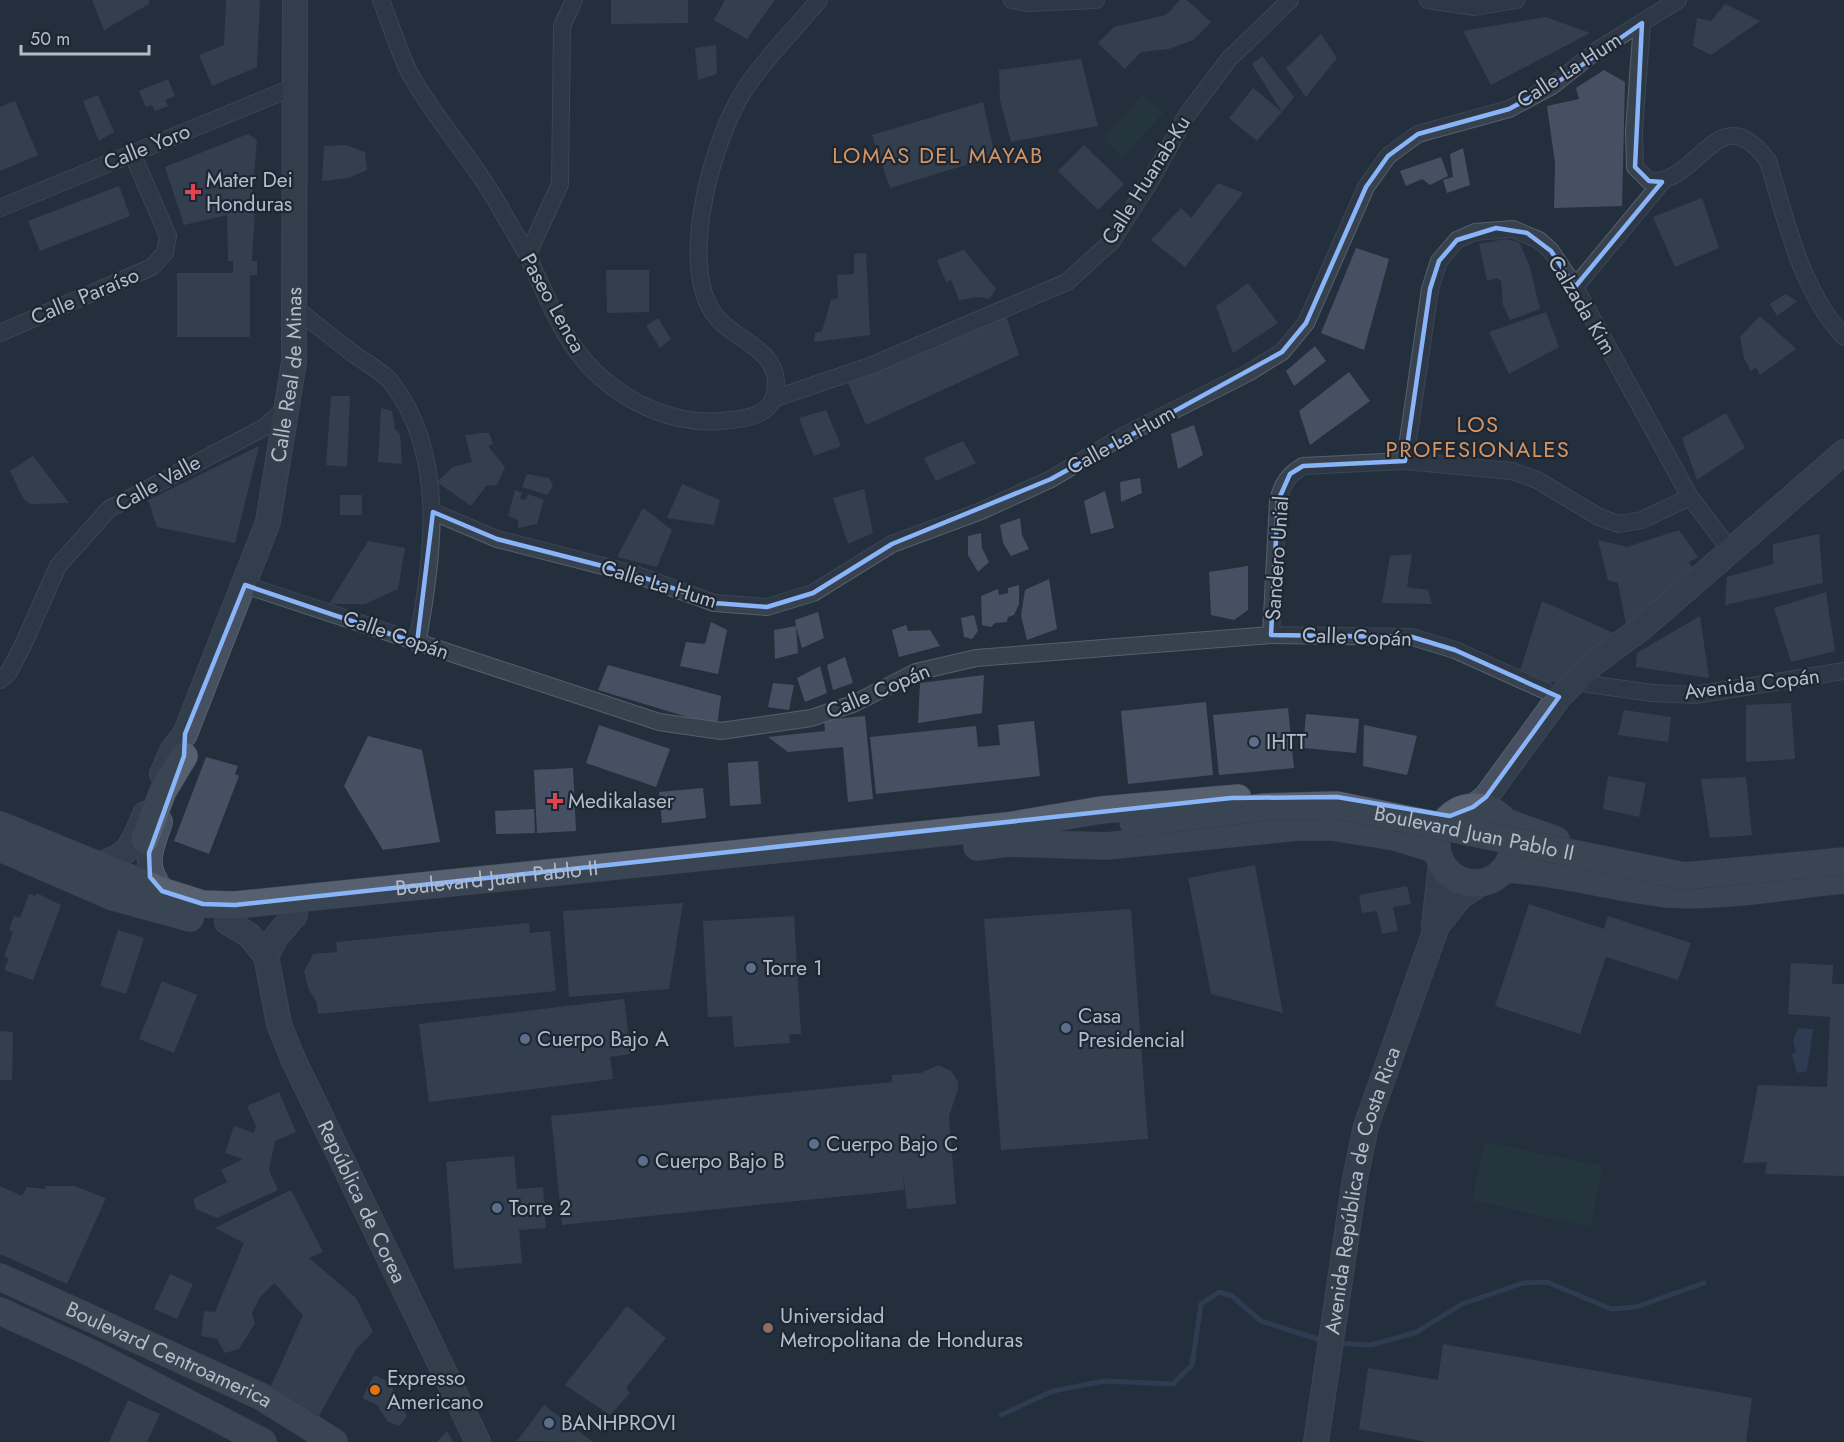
<svg xmlns="http://www.w3.org/2000/svg" width="1844" height="1442" viewBox="0 0 1844 1442" font-family="Jost,sans-serif">
<rect width="100%" height="100%" fill="#242f3e"/>
<g fill="#263c3f">
<polygon points="1143,94 1163,113 1123,157 1103,139"/>
<polygon points="1485,1142 1603,1166 1590,1227 1472,1200"/>
</g>
<polygon fill="#394c67" points="1798,1028 1813,1029 1807,1071 1797,1073 1792,1054 1796,1052 1793,1041"/>
<g fill="none" stroke-linecap="round" stroke-linejoin="round">
<g stroke="#394c67" stroke-width="5">
<polyline points="1336,1343 1370,1345 1393,1339 1417,1332 1462,1304 1523,1283 1547,1282 1611,1309 1636,1307 1704,1283"/>
<polyline points="1001,1415 1053,1391 1104,1381 1173,1384 1192,1365 1201,1304 1219,1292 1232,1296 1261,1321 1324,1341"/>
</g>
</g>
<g fill="#455162">
<polygon points="92,0 149,0 149,4 104,30"/>
<polygon points="226,0 260,0 257,67 212,86 199,55 224,45"/>
<polygon points="611,0 688,0 688,23 611,24"/>
<polygon points="725,0 775,0 747,39 714,20"/>
<polygon points="1180,0 1187,0 1211,22 1193,40 1169,49 1141,52 1125,69 1098,43 1114,27 1166,15"/>
<polygon points="1725,4 1760,21 1711,55 1693,46 1697,18 1711,21"/>
<polygon points="1546,17 1590,33 1491,85 1463,31"/>
<polygon points="1321,34 1337,58 1306,97 1286,68"/>
<polygon points="716,45 717,74 698,80 695,48"/>
<polygon points="1262,56 1294,97 1282,112 1252,64"/>
<polygon points="1081,59 1098,126 1011,142 1000,100 999,70"/>
<polygon points="1604,70 1625,82 1622,206 1554,208 1555,163 1547,106 1579,99 1576,88"/>
<polygon points="168,79 175,96 165,100 168,106 155,111 152,105 146,107 139,91"/>
<polygon points="1253,88 1282,112 1257,141 1229,118"/>
<polygon points="98,95 114,132 99,141 83,101"/>
<polygon points="15,101 38,155 0,171 0,107"/>
<polygon points="983,102 995,156 890,188 872,135"/>
<polygon points="248,134 257,140 251,210 255,209 252,261 257,261 257,275 250,275 250,337 177,337 177,273 233,273 233,261 228,261 227,215 184,225 165,167"/>
<polygon points="346,145 365,152 367,170 348,178 322,181 324,146"/>
<polygon points="1084,145 1124,184 1098,210 1058,171"/>
<polygon points="1463,148 1470,185 1447,193 1443,180 1453,177 1450,154"/>
<polygon points="1441,157 1448,176 1430,185 1422,179 1406,186 1400,171"/>
<polygon points="1218,183 1243,193 1185,267 1151,240 1181,208 1191,218"/>
<polygon points="119,186 130,216 40,251 28,221"/>
<polygon points="1702,198 1719,248 1675,267 1653,217"/>
<polygon points="1505,239 1519,242 1529,264 1540,309 1510,320 1503,305 1501,281 1497,278 1487,281 1479,244"/>
<polygon points="1356,248 1389,259 1364,350 1321,333"/>
<polygon points="964,250 996,289 989,299 979,297 959,300 951,280 946,282 937,260"/>
<polygon points="866,253 870,335 814,342 815,333 822,331 831,300 838,298 837,275 854,274 854,254"/>
<polygon points="606,270 649,270 649,312 607,313"/>
<polygon points="1248,283 1278,323 1233,353 1216,306"/>
<polygon points="1785,294 1797,301 1777,316 1770,304"/>
<polygon points="1546,312 1559,347 1509,374 1489,332"/>
<polygon points="1006,316 1019,355 866,425 848,383"/>
<polygon points="1760,316 1796,349 1760,375 1756,367 1751,371 1744,358 1740,337"/>
<polygon points="658,318 671,339 660,348 646,326"/>
<polygon points="1315,346 1326,361 1294,386 1286,371"/>
<polygon points="1349,372 1370,401 1310,445 1299,411"/>
<polygon points="331,396 350,396 347,467 326,465"/>
<polygon points="381,408 392,411 395,429 400,434 402,464 378,462"/>
<polygon points="826,410 841,446 814,456 799,418"/>
<polygon points="1726,413 1745,448 1697,480 1682,438"/>
<polygon points="1194,425 1203,455 1178,469 1171,434"/>
<polygon points="480,433 489,433 493,444 488,446 505,467 497,485 486,486 471,506 437,482 453,467 472,462 465,435"/>
<polygon points="963,441 976,463 936,481 924,458"/>
<polygon points="259,446 235,543 157,527 148,500"/>
<polygon points="33,456 69,503 30,504 23,498 10,471"/>
<polygon points="527,474 549,478 553,486 547,495 522,487"/>
<polygon points="1140,478 1142,493 1121,502 1120,482"/>
<polygon points="682,484 720,500 714,525 667,518"/>
<polygon points="864,489 873,533 848,544 833,498"/>
<polygon points="515,490 522,493 520,499 526,500 528,494 544,500 537,524 518,528 518,520 508,516"/>
<polygon points="1105,491 1114,528 1091,534 1084,501"/>
<rect x="340" y="495" width="22" height="20"/>
<polygon points="643,508 672,530 657,567 617,557"/>
<polygon points="1020,518 1022,535 1029,549 1011,556 1003,543 1000,525"/>
<polygon points="1679,530 1698,557 1689,562 1694,572 1626,625 1618,583 1608,580 1598,540 1627,547"/>
<polygon points="981,533 982,548 989,562 978,572 968,555 968,536"/>
<polygon points="1819,534 1823,583 1725,605 1727,577 1773,564 1773,544"/>
<polygon points="368,541 405,548 398,589 365,604 329,604"/>
<polygon points="1412,554 1407,587 1428,590 1432,604 1382,603 1390,556"/>
<polygon points="1248,566 1248,610 1234,620 1211,615 1209,572"/>
<polygon points="1049,579 1057,629 1027,640 1021,616 1025,590"/>
<polygon points="1019,585 1019,604 1014,615 1008,617 1007,622 995,623 991,627 982,625 981,596 998,589 999,595 1008,593 1008,588"/>
<polygon points="1826,592 1835,651 1791,662 1774,608"/>
<polygon points="1542,601 1616,634 1602,642 1567,679 1544,684 1519,674"/>
<polygon points="818,612 824,638 802,648 796,626 798,653 775,659 774,630 796,626 795,620"/>
<polygon points="974,615 978,631 972,639 964,637 961,618"/>
<polygon points="1700,616 1709,678 1636,667 1637,653"/>
<polygon points="711,622 727,630 718,674 680,666 686,642 705,644"/>
<polygon points="906,625 908,631 930,630 940,646 899,657 892,630"/>
<polygon points="845,657 853,683 833,690 827,665"/>
<polygon points="608,665 721,696 717,726 598,690"/>
<polygon points="820,666 827,693 805,702 797,678"/>
<polygon points="984,675 982,713 918,723 920,683"/>
<polygon points="773,683 794,685 789,710 768,707"/>
<polygon points="1206,702 1213,775 1128,784 1121,711"/>
<polygon points="1791,703 1795,759 1746,762 1746,705"/>
<polygon points="1288,708 1294,768 1219,775 1213,715"/>
<polygon points="1624,710 1671,717 1668,742 1618,735"/>
<polygon points="1306,714 1359,719 1356,753 1303,748"/>
<polygon points="865,716 873,799 848,802 843,747 788,752 768,737 825,731 824,720"/>
<polygon points="1034,721 1040,776 876,794 870,737 976,726 978,747 1000,745 998,725"/>
<polygon points="599,725 670,749 656,787 586,763"/>
<polygon points="1364,725 1417,736 1407,775 1363,766"/>
<polygon points="368,736 422,750 440,842 383,850 344,786"/>
<polygon points="206,757 238,766 235,774 239,776 209,854 174,841"/>
<polygon points="758,761 761,804 730,806 728,763"/>
<polygon points="573,768 576,831 537,833 534,770"/>
<polygon points="1608,776 1646,783 1639,817 1603,809"/>
<polygon points="1746,777 1752,835 1710,838 1701,779"/>
<polygon points="703,788 706,818 662,823 659,792"/>
<polygon points="534,809 535,833 496,834 495,811"/>
<polygon points="1255,865 1283,1013 1211,994 1188,878"/>
<polygon points="1407,886 1411,904 1393,907 1398,931 1382,934 1377,911 1362,913 1359,895"/>
<polygon points="37,893 61,905 33,980 4,970 9,958 4,957 13,932 9,930 14,916 20,918 29,894 36,896"/>
<polygon points="683,903 669,989 569,997 563,911"/>
<polygon points="1529,904 1604,929 1608,916 1691,943 1678,980 1606,957 1580,1034 1495,1006"/>
<polygon points="1131,909 1148,1139 1001,1150 984,919"/>
<polygon points="794,916 801,1034 789,1034 790,1043 734,1047 732,1016 708,1017 703,921"/>
<polygon points="529,923 530,933 550,931 556,991 318,1014 317,1003 308,988 304,971 313,954 337,952 336,942"/>
<polygon points="118,930 144,938 126,994 100,986"/>
<polygon points="1791,963 1833,965 1832,984 1844,984 1844,1176 1765,1174 1767,1162 1743,1163 1758,1085 1827,1087 1830,1017 1788,1014"/>
<polygon points="162,981 197,995 174,1053 139,1039"/>
<polygon points="624,999 631,1054 610,1057 613,1079 429,1102 419,1024"/>
<polygon points="0,1031 13,1032 12,1080 0,1080"/>
<polygon points="938,1065 951,1071 958,1082 958,1089 949,1116 956,1204 907,1209 903,1171 904,1190 562,1225 551,1116 893,1082 891,1075 921,1073"/>
<polygon points="279,1092 296,1132 275,1141 269,1170 278,1190 217,1218 196,1209 193,1199 227,1182 221,1170 243,1159 225,1153 234,1126 254,1133 256,1126 247,1106"/>
<polygon points="514,1156 517,1189 543,1187 546,1228 519,1230 522,1263 454,1269 446,1162"/>
<polygon points="0,1186 22,1196 27,1187 45,1189 46,1186 74,1186 106,1198 67,1284 0,1254"/>
<polygon points="291,1190 323,1252 309,1258 356,1298 373,1332 356,1349 319,1416 270,1388 303,1315 274,1283 260,1297 252,1313 255,1323 239,1349 225,1353 217,1339 201,1336 204,1311 215,1312 244,1243 215,1228"/>
<polygon points="170,1274 193,1284 177,1319 154,1309"/>
<polygon points="627,1306 666,1338 626,1388 630,1393 610,1415 565,1385"/>
<polygon points="1443,1344 1752,1398 1746,1442 1427,1442 1359,1429 1368,1368 1438,1380"/>
<polygon points="374,1375 389,1382 407,1416 399,1426 387,1421 377,1405 362,1398"/>
<polygon points="128,1400 160,1414 147,1442 109,1442"/>
<polygon points="544,1405 593,1442 517,1441"/>
<polygon points="447,1431 453,1442 437,1442"/>
</g>
<g fill="none" stroke-linecap="round" stroke-linejoin="round">
<path stroke="#3a4453" stroke-width="27" stroke-dasharray="27 14" stroke-linecap="butt" d="M107 881C133 882 136 860 145 839"/>
<g stroke="#565f6c" stroke-width="18">
<g id="street">
<path d="M381 0C390 23 398 49 409 72 434 118 472 158 498 204 508 222 519 239 528 257 547 296 562 340 594 371 628 404 674 425 722 421 741 419 767 418 774 397 787 350 734 342 714 314 677 263 714 136 745 89 766 57 795 29 819 0"/>
<polyline points="1012,0 1027,3 1096,0"/>
<polyline points="1428,0 1475,7 1516,0"/>
<path d="M1642 23 1634 131 1635 167 1649 181C1700 185 1718 93 1768 161 1787 222 1800 289 1844 337"/>
<polyline points="0,208 294,87"/>
<polyline points="527,256 560,184 562,26 574,0"/>
<polyline points="1575,287 1662,182"/>
<path d="M294 307C314 323 334 339 355 355 366 363 383 372 391 382 448 455 433 560 417 643"/>
<polyline points="0,333 152,267 165,253 168,236 132,153"/>
<polyline points="773,399 870,366 1067,282 1112,241 1151,180 1186,116 1229,59 1290,0"/>
<polyline points="1405,461 1430,289 1439,261 1457,240 1475,232 1513,229 1539,240 1551,251 1575,287 1690,497 1731,551"/>
<polyline points="433,512 497,539 634,574 714,603 767,607 813,593 892,544 981,511 1051,479 1123,436 1248,373 1282,352 1306,323 1366,187 1388,156 1418,134 1509,109 1552,86 1596,51 1678,0"/>
<polyline points="245,585 659,722 721,731 811,718 853,704 916,672 976,658 1271,635 1412,637 1455,650 1559,697"/>
<path d="M1271 635 1278 501C1282 484 1288 475 1303 466L1405 461 1512 471 1537 480 1599 517 1619 524 1642 520 1690 497"/>
<polyline points="0,680 9,672 23,645 58,566 109,509 265,427 288,406"/>
<polyline points="1588,684 1652,693 1695,695 1844,671"/>
</g>
</g>
<g stroke="#565f6c" stroke-width="26">
<g id="secondary">
<path id="s1" d="M162 774 172 751 185 734 268 522 294 362 295 0"/>
<polyline points="1473,807 1486,797 1559,697 1594,663 1643,627 1844,452"/>
<path d="M160 822C150 851 142 865 162 891"/>
<path d="M94 866C131 855 130 848 145 814"/>
<path id="s2" d="M227 922 249 935 266 956 279 1024 293 1059 478 1442"/>
<polyline points="1434,926 1441,862"/>
<polyline points="266,956 276,937 295,915"/>
<path id="s3" d="M1316 1442 1355 1179 1366 1126 1437 926 1461 896 1483 882"/>
</g>
</g>
<g stroke="#414a57" stroke-width="28">
<g id="primary">
<circle cx="1475" cy="845" r="38"/>
<polyline points="1506,822 1556,840"/>
<path id="s4" d="M0 825 162 891 203 904 235 905 1007 826 1101 810 1238 798"/>
<polyline points="145,839 163,791 184,756"/>
<polyline points="977,847 1007,843 1106,846 1298,827 1332,827 1395,837 1437,850"/>
<polyline points="0,848 113,897 190,918"/>
<path d="M1505 869C1561 872 1614 888 1669 894 1721 898 1791 885 1844 880"/>
<path id="s5" d="M0 1277 260 1396 334 1442"/>
<polyline points="0,1311 93,1354 263,1442"/>
</g>
</g>
<use href="#street" stroke="#38414e" stroke-width="16"/>
<use href="#secondary" stroke="#465061" stroke-width="24"/>
<use href="#primary" stroke="#56606e" stroke-width="27"/>
<g stroke="#414a57" stroke-width="28" stroke-linecap="butt">
<g id="primary-bridge">
<path id="s6" d="M1133 823 1265 807 1337 805 1684 876 1844 861"/>
</g>
</g>
<use href="#primary-bridge" stroke="#56606e" stroke-width="27"/>
</g>
<path d="M0 0H1844V1442H0ZM1642 23 1635 167 1649 181 1662 182 1575 287 1551 251 1527 233 1496 228 1457 240 1439 261 1430 289 1405 461 1303 466 1290 474 1278 501 1271 635 1412 637 1455 650 1559 697 1486 797 1473 807 1450 816 1337 797 1231 798 235 905 203 904 162 891 150 877 149 853 184 756 185 734 245 585 417 643 433 512 497 539 634 574 714 603 767 607 813 593 892 544 1051 479 1282 352 1306 323 1366 187 1388 156 1418 134 1509 109 1552 86Z" fill="#242f3e" fill-opacity=".55" fill-rule="evenodd"/>
<path fill="none" stroke="#8ab4f8" stroke-width="4.5" stroke-linejoin="round" d="M1642 23 1635 167 1649 181 1662 182 1575 287 1551 251 1527 233 1496 228 1457 240 1439 261 1430 289 1405 461 1303 466 1290 474 1278 501 1271 635 1412 637 1455 650 1559 697 1486 797 1473 807 1450 816 1337 797 1231 798 235 905 203 904 162 891 150 877 149 853 184 756 185 734 245 585 417 643 433 512 497 539 634 574 714 603 767 607 813 593 892 544 1051 479 1282 352 1306 323 1366 187 1388 156 1418 134 1509 109 1552 86Z"/>
<g fill="#e0444e" stroke="#1d2633" stroke-width="2">
<path d="M190 183h6v6h6v6h-6v6h-6v-6h-6v-6h6z"/>
<path d="M552 792h6v6h6v6h-6v6h-6v-6h-6v-6h6z"/>
</g>
<g fill="#5c6f8a" stroke="#1d2633" stroke-width="2">
<circle cx="1254" cy="742" r="6"/>
<circle cx="751" cy="968" r="6"/>
<circle cx="1066" cy="1028" r="6"/>
<circle cx="525" cy="1039" r="6"/>
<circle cx="814" cy="1144" r="6"/>
<circle cx="643" cy="1161" r="6"/>
<circle cx="497" cy="1208" r="6"/>
<circle cx="549" cy="1423" r="6"/>
</g>
<circle fill="#8d6e63" stroke="#1d2633" stroke-width="2" cx="768" cy="1328" r="6"/>
<circle fill="#e8710a" stroke="#1d2633" stroke-width="2" cx="375" cy="1390" r="6"/>
<g text-anchor="middle" stroke-width="4.5" stroke-linejoin="round" paint-order="stroke">
<g font-size="21" fill="#b4bcc9" stroke="#1d2633">
<text transform="translate(1569 70) rotate(-33)" y="7">Calle La Hum</text>
<text transform="translate(147 147) rotate(-22)" y="7">Calle Yoro</text>
<text transform="translate(1146 180) rotate(-58)" y="7">Calle Huanab-Ku</text>
<text transform="translate(85 296) rotate(-23)" y="7">Calle Paraíso</text>
<text transform="translate(553 303) rotate(61)" y="7">Paseo Lenca</text>
<text transform="translate(1582 305) rotate(59)" y="7">Calzada Kim</text>
<text dy="7" stroke="none"><textPath href="#s1" startOffset="423">Calle Real de Minas</textPath></text>
<text transform="translate(1121 440) rotate(-29)" y="7">Calle La Hum</text>
<text transform="translate(158 483) rotate(-29)" y="7">Calle Valle</text>
<text transform="translate(1277 558) rotate(-86)" y="7">Sandero Unial</text>
<text transform="translate(659 584) rotate(17)" y="7">Calle La Hum</text>
<text transform="translate(396 635) rotate(19)" y="7">Calle Copán</text>
<text transform="translate(1357 637) rotate(2)" y="7">Calle Copán</text>
<text transform="translate(1752 684) rotate(-7)" y="7">Avenida Copán</text>
<text transform="translate(878 691) rotate(-23)" y="7">Calle Copán</text>
<text dy="7" stroke="none"><textPath href="#s6" startOffset="345">Boulevard Juan Pablo II</textPath></text>
<text dy="7" stroke="none"><textPath href="#s4" startOffset="513">Boulevard Juan Pablo II</textPath></text>
<text dy="7" stroke="none"><textPath href="#s3" startOffset="256">Avenida República de Costa Rica</textPath></text>
<text dy="7" stroke="none"><textPath href="#s2" startOffset="318">República de Corea</textPath></text>
<text dy="7" stroke="none"><textPath href="#s5" startOffset="186">Boulevard Centroamerica</textPath></text>
</g>
<g font-size="21" fill="#b4bcc9" stroke="#1d2633" text-anchor="start">
<text x="206" y="187">Mater Dei<tspan x="206" dy="24">Honduras</tspan></text>
<text x="1266" y="749">IHTT</text>
<text x="568" y="808">Medikalaser</text>
<text x="763" y="975">Torre 1</text>
<text x="1078" y="1023">Casa<tspan x="1078" dy="24">Presidencial</tspan></text>
<text x="537" y="1046">Cuerpo Bajo A</text>
<text x="826" y="1151">Cuerpo Bajo C</text>
<text x="655" y="1168">Cuerpo Bajo B</text>
<text x="509" y="1215">Torre 2</text>
<text x="780" y="1323">Universidad<tspan x="780" dy="24">Metropolitana de Honduras</tspan></text>
<text x="387" y="1385">Expresso<tspan x="387" dy="24">Americano</tspan></text>
<text x="561" y="1430">BANHPROVI</text>
</g>
<g font-size="22" letter-spacing="1.5" fill="#d59563" stroke="#1d2633">
<text x="938" y="163">LOMAS DEL MAYAB</text>
<text x="1478" y="432">LOS<tspan x="1478" dy="25">PROFESIONALES</tspan></text>
</g>
</g>
<path d="M21 45v9h128v-9" fill="none" stroke="#b4bcc9" stroke-width="3"/>
<text x="30" y="45" font-size="18" fill="#b4bcc9" stroke="#1d2633" stroke-width="4.5" paint-order="stroke">50 m</text>
</svg>
